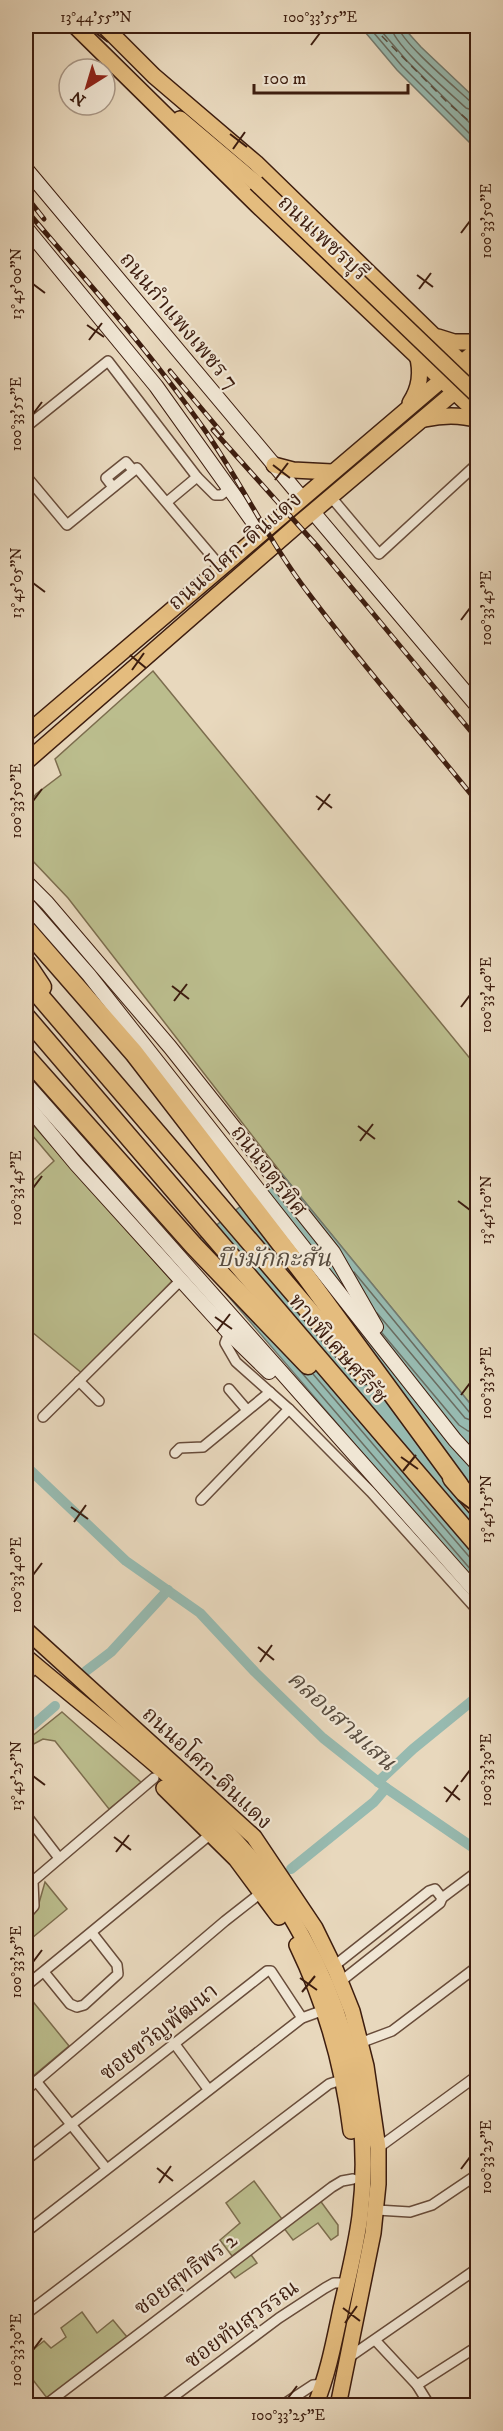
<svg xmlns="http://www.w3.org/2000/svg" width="503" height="2431" viewBox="0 0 503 2431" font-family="'IM FELL DW Pica','Noto Serif Thai',serif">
<rect width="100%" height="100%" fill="#e8d8bd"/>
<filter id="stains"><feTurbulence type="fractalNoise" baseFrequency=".00333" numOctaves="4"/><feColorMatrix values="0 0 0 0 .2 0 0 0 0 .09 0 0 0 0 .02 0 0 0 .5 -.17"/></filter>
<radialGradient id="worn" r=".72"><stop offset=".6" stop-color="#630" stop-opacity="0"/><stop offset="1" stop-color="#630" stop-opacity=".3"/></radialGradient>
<g fill="#bbbd8d" stroke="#7c6d4e" stroke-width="1.5">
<polygon points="153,671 477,1067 477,1412 282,1174 68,898 31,859 26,849 26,807 36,794 61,775 55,759"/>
<polygon points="26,1117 172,1281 83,1374 32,1332 26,1339 26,1187 54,1161 26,1128"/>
<polygon points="62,1712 142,1783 109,1809 55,1741 43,1739 30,1746 26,1745 26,1741"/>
<polygon points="45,1882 67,1909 26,1943 26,1921 37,1910"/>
<polygon points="26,1993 69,2046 26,2082"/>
<polygon points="254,2181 282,2219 232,2256 220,2240 240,2223 226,2203"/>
<polygon points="319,2199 338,2225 338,2235 331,2240 318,2223 293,2240 283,2227"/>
<polygon points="249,2252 257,2263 235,2278 228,2269"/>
<polygon points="82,2312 97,2333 113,2320 127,2337 47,2398 26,2371 26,2355 44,2341 51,2348 66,2337 61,2328"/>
</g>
<g fill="#97bab0" stroke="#737b70" stroke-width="1.5">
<polygon points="360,26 402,26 421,47 477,100 477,150 397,70"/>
<polygon points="282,1174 477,1412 477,1587 187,1248"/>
</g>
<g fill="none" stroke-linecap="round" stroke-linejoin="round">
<g stroke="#6a6c60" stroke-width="1.5">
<polyline points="368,26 402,66 478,142"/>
<polyline points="377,26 407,61 478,131"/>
<path d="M391 26C392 44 450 93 466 108L478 112"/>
<path d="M398 26C400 41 457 89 471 102L478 104"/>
<polyline points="354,1272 470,1413 478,1415"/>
<polyline points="377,1313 465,1418 478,1423"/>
<polyline points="382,1333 459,1425 468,1431 478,1432"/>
<polyline points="302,1373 478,1578"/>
<polyline points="313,1374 478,1567"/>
</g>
<g stroke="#97bab0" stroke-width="10">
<polyline points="26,1466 126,1561 200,1613 255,1672 323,1738 386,1788 478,1851"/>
<polyline points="86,1671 111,1652 168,1590"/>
<polyline points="26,1731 55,1706"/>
<polyline points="378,1782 413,1749 478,1696"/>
<polyline points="291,1869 374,1802 386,1788"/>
</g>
<polyline stroke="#584c3f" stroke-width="1.5" stroke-dasharray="8 6" stroke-linecap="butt" points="372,26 446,101 478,129"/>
<g stroke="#684c3a" stroke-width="12">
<g id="street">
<polyline points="26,427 108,361 197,477"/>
<polyline points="26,476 67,525 137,468 221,567"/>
<polyline points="113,487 106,478 126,462 133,470"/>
<polyline points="331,497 379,554 478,463"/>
<polyline points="167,502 197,477 215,495 221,495 230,488"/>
<polyline points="229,1333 225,1343 236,1362 289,1409 371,1492 478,1611"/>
<polyline points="79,1381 99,1401"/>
<polyline points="229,1389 247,1410"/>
<polyline points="43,1417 181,1280"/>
<polyline points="175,1453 180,1448 203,1447 270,1392"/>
<polyline points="201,1500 289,1409"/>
<polyline points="26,1678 31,1672"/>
<polyline points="26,1815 59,1858"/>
<polyline points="442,1898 478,1871"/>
<polyline points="26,1915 34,1906 33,1881 154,1778"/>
<polyline points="334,1966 429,1891 435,1889 442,1898 440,1903 340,1982"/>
<polyline points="44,1972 70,2004 77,2007 84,2005 118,1974 117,1965 92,1933"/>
<polyline points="27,1985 212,1833"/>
<polyline points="174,2043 208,2089"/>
<polyline points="360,2043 392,2031 478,1966"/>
<polyline points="36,2081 106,2168"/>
<polyline points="26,2090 225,1921 262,1892"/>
<polyline points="378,2148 478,2075"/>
<polyline points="26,2160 267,1971 271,1971 302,2018"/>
<polyline points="377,2210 410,2212 432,2205 478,2174"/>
<polyline points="26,2232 302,2018 324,2010"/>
<polyline points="26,2314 329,2084 344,2079"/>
<polyline points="375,2340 417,2385 430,2406"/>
<polyline points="348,2358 478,2268"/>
<polyline points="417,2385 478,2346"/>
<polyline points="44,2406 332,2187 342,2181 353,2179"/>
<polyline points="161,2406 279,2318 325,2288 334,2283 347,2283"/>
<polyline points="281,2406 313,2385 324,2384"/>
</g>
</g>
<g stroke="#3d1d0f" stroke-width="16">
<g id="secondary">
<polyline points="26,169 301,497"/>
<polyline points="26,228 156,386 261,533"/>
<polyline points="313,512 478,707"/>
<polyline points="26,882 47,903 170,1047 333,1252 376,1327"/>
<polyline points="26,903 89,975 455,1440 478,1465"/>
<polyline points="26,1084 478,1594"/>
<polyline points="26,1104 76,1164 229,1333 269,1372"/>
</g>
</g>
<g stroke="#3d1d0f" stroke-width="18">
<g id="primary">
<polyline points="75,26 257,205 478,414"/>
<polyline points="104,26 154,76 256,163 468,369"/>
<polyline points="180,119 256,183"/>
<polyline points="438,337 454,342 478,342"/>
<path d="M410 403C420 388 422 372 417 355"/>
<path d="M425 419C443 415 459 414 478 420"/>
<polyline points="274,465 293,470 332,472"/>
<polyline points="26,734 478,349"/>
<polyline points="26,762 302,521 478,372"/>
<polyline points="26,1630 254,1837 315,1928 336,1971 352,2011 366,2066 378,2148 378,2184 373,2233 338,2406"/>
<path d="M26 1657C102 1722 191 1786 255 1863 273 1885 288 1911 302 1936 349 2020 372 2119 360 2216 356 2247 348 2278 341 2309 334 2342 328 2374 315 2406"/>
<polyline points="164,1788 236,1859 279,1917"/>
<path d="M297 1945C326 2005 343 2065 351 2131"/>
</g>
</g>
<g stroke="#3d1d0f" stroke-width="21">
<g id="highway">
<polyline points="26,929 134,1053 305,1275 459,1485"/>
<polyline points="26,963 42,987"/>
<polyline points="26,980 364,1375"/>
<polyline points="26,1017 478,1545"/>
<polyline points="26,1057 194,1246 308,1365"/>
<polyline points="452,1478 478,1508"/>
</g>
</g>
<use href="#street" stroke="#f0e6d4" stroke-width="9"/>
<use href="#secondary" stroke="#f0e6d4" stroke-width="14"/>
<use href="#primary" stroke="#e4bc7e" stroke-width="15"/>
<use href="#highway" stroke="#e4bc7e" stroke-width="18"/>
<g stroke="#3d1d0f" stroke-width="5">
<g id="rail">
<polyline points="26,196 44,219"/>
<path d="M26 210C87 281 150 352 204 429 241 482 269 542 309 594 362 665 422 733 478 803"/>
<polyline points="170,371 222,433"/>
<polyline points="213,430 318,547 478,740"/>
</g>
</g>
<use href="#rail" stroke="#f0e6d4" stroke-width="3" stroke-dasharray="9" stroke-linecap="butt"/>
<g stroke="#3d1d0f" stroke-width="18" stroke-linecap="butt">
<polyline id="primary-bridge" points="256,183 478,396"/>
</g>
<use href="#primary-bridge" stroke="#e4bc7e" stroke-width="15"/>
</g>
<path fill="none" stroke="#3d1d0f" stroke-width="2" d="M96 33 108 42M311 45 320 33M230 134 247 147M233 149 245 132M461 233 470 221M417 275 433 287M33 284 45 293M419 289 431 273M87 325 104 337M89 340 102 323M33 414 42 402M273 465 290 478M275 480 288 463M33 583 45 592M461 620 470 608M130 655 146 668M132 670 144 653M316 796 332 808M33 801 42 789M318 810 330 794M172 986 189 999M174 1001 187 984M461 1007 470 995M358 1126 375 1139M360 1141 373 1124M33 1188 42 1176M458 1201 470 1210M215 1317 232 1329M217 1331 230 1314M461 1395 470 1383M401 1457 418 1469M403 1471 416 1455M458 1500 470 1509M71 1507 88 1519M74 1522 86 1505M33 1575 42 1563M258 1647 274 1660M260 1662 272 1645M33 1776 45 1785M461 1782 470 1770M444 1787 460 1800M446 1802 458 1785M114 1837 131 1850M116 1852 129 1835M33 1962 42 1950M300 1978 317 1990M302 1992 315 1976M157 2168 173 2181M461 2169 470 2157M159 2183 171 2166M343 2308 360 2321M345 2323 357 2306M33 2350 42 2338M288 2398 297 2386"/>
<g text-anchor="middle" stroke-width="4.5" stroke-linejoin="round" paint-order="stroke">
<g font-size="22" fill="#3d1d0f" stroke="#f0e6d4">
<text transform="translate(324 237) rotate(43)" y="8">ถนนเพชรบุรี</text>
<text transform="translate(180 320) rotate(50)" y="8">ถนนกำแพงเพชร 7</text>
<text transform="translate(234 550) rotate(-41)" y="8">ถนนอโศก-ดินแดง</text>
<text transform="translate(270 1170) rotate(52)" y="8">ถนนจตุรทิศ</text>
<text transform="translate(339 1348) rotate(49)" y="8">ทางพิเศษศรีรัช</text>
<text transform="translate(208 1767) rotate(43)" y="8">ถนนอโศก-ดินแดง</text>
<text transform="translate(158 2031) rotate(-38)" y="8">ซอยขวัญพัฒนา</text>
<text transform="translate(185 2273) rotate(-37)" y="8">ซอยสุทธิพร 2</text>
<text transform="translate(241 2323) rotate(-36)" y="8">ซอยทับสุวรรณ</text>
</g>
<g font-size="24" font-style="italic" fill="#584c3f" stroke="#f0e6d4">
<text x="274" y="1266">บึงมักกะสัน</text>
<text transform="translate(342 1720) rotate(42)" y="8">คลองสามเสน</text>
</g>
</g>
<rect width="503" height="2431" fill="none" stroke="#e8d8bd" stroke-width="66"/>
<g transform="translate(87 87) rotate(217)"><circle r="28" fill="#f0e6d4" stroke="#a89685" stroke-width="1.5"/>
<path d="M0-4.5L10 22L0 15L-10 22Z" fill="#8f2418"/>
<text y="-9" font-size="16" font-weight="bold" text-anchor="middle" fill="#3d1d0f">N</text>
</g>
<path d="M254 84v9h154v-9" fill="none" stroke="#3d1d0f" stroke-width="3"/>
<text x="263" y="84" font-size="18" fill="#3d1d0f" stroke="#f0e6d4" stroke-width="4.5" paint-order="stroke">100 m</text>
<rect x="33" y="33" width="437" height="2365" fill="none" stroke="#3d1d0f" stroke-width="2"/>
<g font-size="15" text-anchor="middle" fill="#3d1d0f">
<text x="96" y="22">13°44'55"N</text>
<text x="320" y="22">100°33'55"E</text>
<text transform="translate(486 221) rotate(-90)" y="5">100°33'50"E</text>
<text transform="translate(16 284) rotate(-90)" y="5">13°45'00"N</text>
<text transform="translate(16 414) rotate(-90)" y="5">100°33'55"E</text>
<text transform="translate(16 583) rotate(-90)" y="5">13°45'05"N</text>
<text transform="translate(486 608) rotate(-90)" y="5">100°33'45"E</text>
<text transform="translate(16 801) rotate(-90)" y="5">100°33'50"E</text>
<text transform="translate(486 995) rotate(-90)" y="5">100°33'40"E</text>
<text transform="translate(16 1188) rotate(-90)" y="5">100°33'45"E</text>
<text transform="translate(486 1210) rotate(-90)" y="5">13°45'10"N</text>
<text transform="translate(486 1383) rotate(-90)" y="5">100°33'35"E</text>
<text transform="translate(486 1509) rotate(-90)" y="5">13°45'15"N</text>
<text transform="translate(16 1575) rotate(-90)" y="5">100°33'40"E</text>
<text transform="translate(486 1770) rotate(-90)" y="5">100°33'30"E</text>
<text transform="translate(16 1776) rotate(-90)" y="5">13°45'25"N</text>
<text transform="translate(16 1962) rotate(-90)" y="5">100°33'35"E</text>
<text transform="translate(486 2157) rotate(-90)" y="5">100°33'25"E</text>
<text transform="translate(16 2350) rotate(-90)" y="5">100°33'30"E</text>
<text x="288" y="2420">100°33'25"E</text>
</g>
<rect width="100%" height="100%" filter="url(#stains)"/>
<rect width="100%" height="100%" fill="url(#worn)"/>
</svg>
